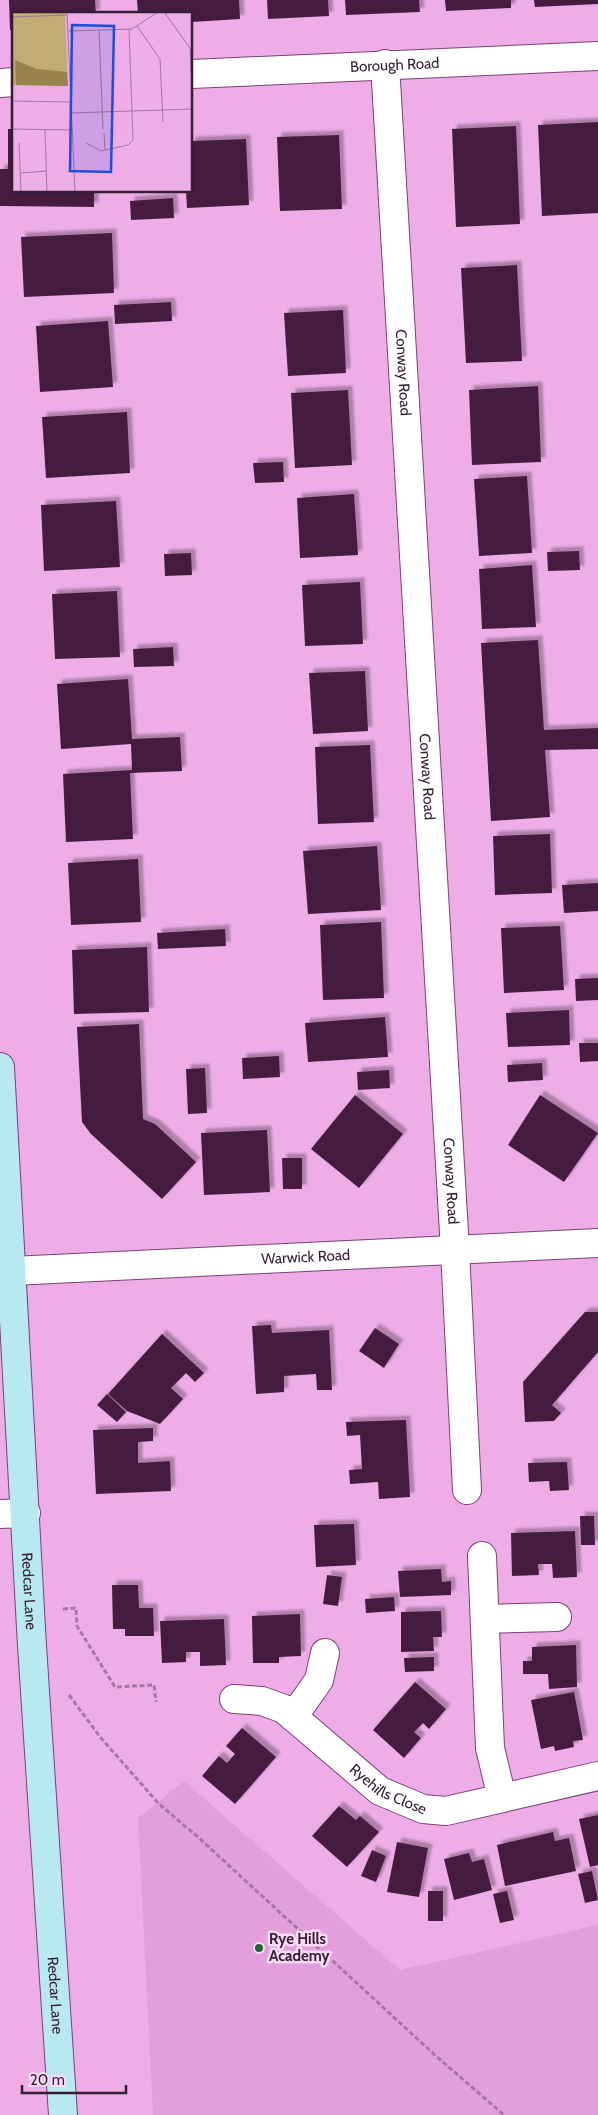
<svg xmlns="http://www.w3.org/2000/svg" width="598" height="2115" viewBox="0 0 598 2115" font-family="Cabin,sans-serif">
<defs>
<filter id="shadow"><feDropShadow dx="4.5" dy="-4.5" stdDeviation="1" flood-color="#0004"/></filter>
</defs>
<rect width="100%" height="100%" fill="#eeade7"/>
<polygon fill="#e39fdc" points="184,1781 400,1970 598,1925 598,2115 153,2115 138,1818"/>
<g fill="#441d41" filter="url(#shadow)">
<polygon points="9,0 95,0 96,14 14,14 14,30 10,30"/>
<polygon points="137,0 239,0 240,19 191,22 191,14 138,14"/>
<polygon points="267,0 328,0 329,16 268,19"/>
<polygon points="345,0 419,0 420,12 346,15"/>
<polygon points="445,0 511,0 511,8 446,11"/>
<polygon points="534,0 598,0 598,4 535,7"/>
<polygon points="598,122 598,213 542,216 538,125"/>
<polygon points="516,126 520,224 456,227 452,129"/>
<polygon points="8,129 14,129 14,191 94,191 94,207 0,206 0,169 8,169"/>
<polygon points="339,135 342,209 280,211 277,137"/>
<polygon points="246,139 249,205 187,208 186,191 191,191 191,141"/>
<polygon points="173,198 174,218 131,220 130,201"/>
<polygon points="112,233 114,293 24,297 21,237"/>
<polygon points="517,265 522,361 466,363 461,268"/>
<polygon points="171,302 172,321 115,324 114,305"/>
<polygon points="343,310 346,373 288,376 284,313"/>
<polygon points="108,321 113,387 40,392 36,326"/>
<polygon points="538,386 541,462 472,465 469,390"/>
<polygon points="348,390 352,465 295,468 291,393"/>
<polygon points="127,412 130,473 46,478 42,417"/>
<polygon points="283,462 284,482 255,483 253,463"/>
<polygon points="527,476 532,553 479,556 474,479"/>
<polygon points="354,494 358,555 300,558 297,498"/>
<polygon points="116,501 120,567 44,571 41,505"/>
<polygon points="579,551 580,570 548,571 547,552"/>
<polygon points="191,553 192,575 165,576 164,554"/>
<polygon points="532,565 536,627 482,629 479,569"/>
<polygon points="360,582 363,644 305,646 302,585"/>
<polygon points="117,591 120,657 55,659 52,594"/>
<polygon points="538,640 544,730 598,728 598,749 545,750 550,817 491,821 481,643"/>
<polygon points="173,647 174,666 134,667 133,649"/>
<polygon points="365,671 368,731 313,734 309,673"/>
<polygon points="128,679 132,739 180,737 182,771 130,773 133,839 66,842 63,774 132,770 131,744 61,749 57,684"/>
<polygon points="370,745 374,822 318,824 315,747"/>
<polygon points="550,834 552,893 495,895 493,836"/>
<polygon points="377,846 381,910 308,914 303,851"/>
<polygon points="138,859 141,922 71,925 68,863"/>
<polygon points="598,883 598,911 564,913 562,885"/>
<polygon points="381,922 384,998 323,1000 320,925"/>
<polygon points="560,926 564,990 504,993 501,928"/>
<polygon points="225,929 226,946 158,949 157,933"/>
<polygon points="147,947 149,1012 74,1014 72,950"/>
<polygon points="598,978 598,1000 576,1001 575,979"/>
<polygon points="569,1010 570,1045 508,1047 506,1013"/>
<polygon points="385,1017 388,1057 308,1062 305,1023"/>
<polygon points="139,1024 143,1119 155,1124 196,1162 162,1199 91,1134 82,1122 77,1027"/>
<polygon points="579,1043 598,1043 598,1061 580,1062"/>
<polygon points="279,1056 280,1077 243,1079 242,1058"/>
<polygon points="542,1063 543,1080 508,1082 507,1065"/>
<polygon points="205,1068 207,1113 188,1114 186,1069"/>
<polygon points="389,1070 390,1088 358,1090 357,1072"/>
<polygon points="355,1095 403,1134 359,1188 311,1149"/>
<polygon points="540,1095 598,1133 564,1182 508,1145"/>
<polygon points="267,1130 270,1192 204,1195 201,1133"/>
<polygon points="282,1158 302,1158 302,1189 283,1189"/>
<polygon points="585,1312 598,1312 598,1352 552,1405 561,1413 554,1421 525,1422 523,1382"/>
<polygon points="271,1325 272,1333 329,1330 332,1390 317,1390 316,1374 284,1376 284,1392 256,1394 252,1326"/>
<polygon points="375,1328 399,1344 384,1368 359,1351"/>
<polygon points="162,1334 204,1373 195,1382 186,1373 171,1388 183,1399 160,1424 127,1411 108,1394"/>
<polygon points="107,1394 126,1412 117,1422 97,1405"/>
<polygon points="406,1420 410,1497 379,1499 378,1482 350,1484 349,1470 362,1469 360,1435 347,1436 346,1422"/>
<polygon points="153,1428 153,1441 138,1442 138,1463 170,1461 171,1491 96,1494 93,1430"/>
<polygon points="567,1462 569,1490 550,1491 549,1481 529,1482 528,1463"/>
<polygon points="580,1516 594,1516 595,1545 581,1545"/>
<polygon points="354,1524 356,1565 316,1567 314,1525"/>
<polygon points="575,1531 577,1577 553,1578 552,1564 538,1564 539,1575 512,1576 511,1533"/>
<polygon points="441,1569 442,1582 451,1581 451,1595 400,1597 398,1571"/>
<polygon points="327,1575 342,1577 338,1606 323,1604"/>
<polygon points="112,1585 138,1585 139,1608 153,1608 154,1636 125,1636 125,1629 113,1629"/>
<polygon points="394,1597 395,1611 366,1613 365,1599"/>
<polygon points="441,1611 442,1637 433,1637 434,1651 401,1652 401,1612"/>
<polygon points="300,1614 301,1656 279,1657 279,1663 253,1663 252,1616"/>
<polygon points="224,1619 226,1665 200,1666 200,1652 186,1652 186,1662 162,1663 160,1621"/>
<polygon points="576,1645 577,1687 549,1689 548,1674 523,1674 523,1661 532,1661 532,1647"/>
<polygon points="434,1657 434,1671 405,1672 404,1658"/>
<polygon points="415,1682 446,1709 429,1729 423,1723 414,1732 421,1738 404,1758 373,1730"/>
<polygon points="574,1692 583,1740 573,1741 574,1747 555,1751 554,1746 541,1749 531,1700"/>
<polygon points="242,1728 276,1757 235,1804 202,1776 219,1756 227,1763 235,1754 226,1746"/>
<polygon points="339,1806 356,1820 360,1816 379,1832 347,1867 312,1836"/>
<polygon points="598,1815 598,1865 590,1867 579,1819"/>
<polygon points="553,1832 555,1841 569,1838 576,1871 505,1886 497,1845"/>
<polygon points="397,1842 428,1848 419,1897 387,1892"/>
<polygon points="372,1850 386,1856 376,1882 361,1876"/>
<polygon points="469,1853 472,1862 484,1859 492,1890 454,1900 444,1859"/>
<polygon points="592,1871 598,1900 585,1903 578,1874"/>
<rect x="428" y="1891" width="15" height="30"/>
<polygon points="507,1891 514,1920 500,1923 493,1894"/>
</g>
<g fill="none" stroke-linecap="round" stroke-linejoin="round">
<g stroke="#794175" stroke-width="30">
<g id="minor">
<path id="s1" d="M385 64 455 1250 467 1490"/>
<path id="s2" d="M191 74 598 56"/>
<polyline points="0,83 14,82"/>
<path id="s3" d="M12 1271 598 1243"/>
<polyline points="0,1514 26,1513"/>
<polyline points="482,1556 490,1748 502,1798"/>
<polyline points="485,1619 557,1617"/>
<path id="s4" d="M234 1699 262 1701 284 1709 380 1791 423 1809 446 1811 598 1776"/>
<polyline points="293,1717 319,1680 325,1653"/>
</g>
</g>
<g stroke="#794175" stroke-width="30">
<g id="secondary">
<path id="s5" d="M0 1067 32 1646 63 2115"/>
</g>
</g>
<g stroke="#a776a2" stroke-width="3" stroke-dasharray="5 2.5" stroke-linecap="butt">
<polyline points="63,1609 76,1608 77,1626 115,1687 154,1685 156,1702"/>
<polyline points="69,1695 101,1738 159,1804 198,1837 436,2056 504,2115"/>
</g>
<use href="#minor" stroke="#fff" stroke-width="28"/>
<use href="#secondary" stroke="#b9e9f0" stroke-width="28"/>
</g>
<circle fill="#1c6634" stroke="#fcdbf8" stroke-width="2" cx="259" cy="1948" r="5"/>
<g text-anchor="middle" stroke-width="5" stroke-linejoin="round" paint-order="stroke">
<g font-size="15" fill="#361d34" stroke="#fcdbf8">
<text dy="5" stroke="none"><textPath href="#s2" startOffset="204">Borough Road</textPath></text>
<text dy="5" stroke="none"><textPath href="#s1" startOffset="309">Conway Road</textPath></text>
<text dy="5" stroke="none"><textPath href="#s1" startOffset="714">Conway Road</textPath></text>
<text dy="5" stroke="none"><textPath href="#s1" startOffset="1119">Conway Road</textPath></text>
<text dy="5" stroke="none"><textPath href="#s3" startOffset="294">Warwick Road</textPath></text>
<text dy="5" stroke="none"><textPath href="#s5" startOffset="525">Redcar Lane</textPath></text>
<text dy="5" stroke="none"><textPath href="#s4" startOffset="184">Ryehills Close</textPath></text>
<text dy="5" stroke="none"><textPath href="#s5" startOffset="930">Redcar Lane</textPath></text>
</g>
<g font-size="15" font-weight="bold" fill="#361d34" stroke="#fcdbf8" text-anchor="start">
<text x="269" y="1944">Rye Hills<tspan x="269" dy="17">Academy</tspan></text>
</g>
</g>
<g transform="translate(12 12)">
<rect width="180" height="180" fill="#eeade7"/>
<path d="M0 0H53L56 74 0 73Z" fill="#c1ac74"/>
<path d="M3 48 25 57 55 60 56 74 4 73Z" fill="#98834a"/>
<path fill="none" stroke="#a4739f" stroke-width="1" d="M55 0 63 180M152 0 178 36 180 73M1 5 55 3M125 14 148 47 151 110M87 18 91 117M56 19 120 17 146 0M0 89 59 90M59 101 180 97M0 117 60 118M33 118 35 180M92 121 93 138M7 131 9 180M74 131 89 139 116 133 121 128 117 17M9 161 34 159"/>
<path fill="#1d4ed8" fill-opacity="0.15" stroke="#1d4ed8" stroke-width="2.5" d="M60 13 102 14 99 160 58 159Z"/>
<rect width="180" height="180" fill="none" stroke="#361d34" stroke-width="2.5"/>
</g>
<path d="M22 2085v8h104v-8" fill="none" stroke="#361d34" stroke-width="2.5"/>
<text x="30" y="2085" font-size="15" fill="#361d34" stroke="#fcdbf8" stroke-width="4" paint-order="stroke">20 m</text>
</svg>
